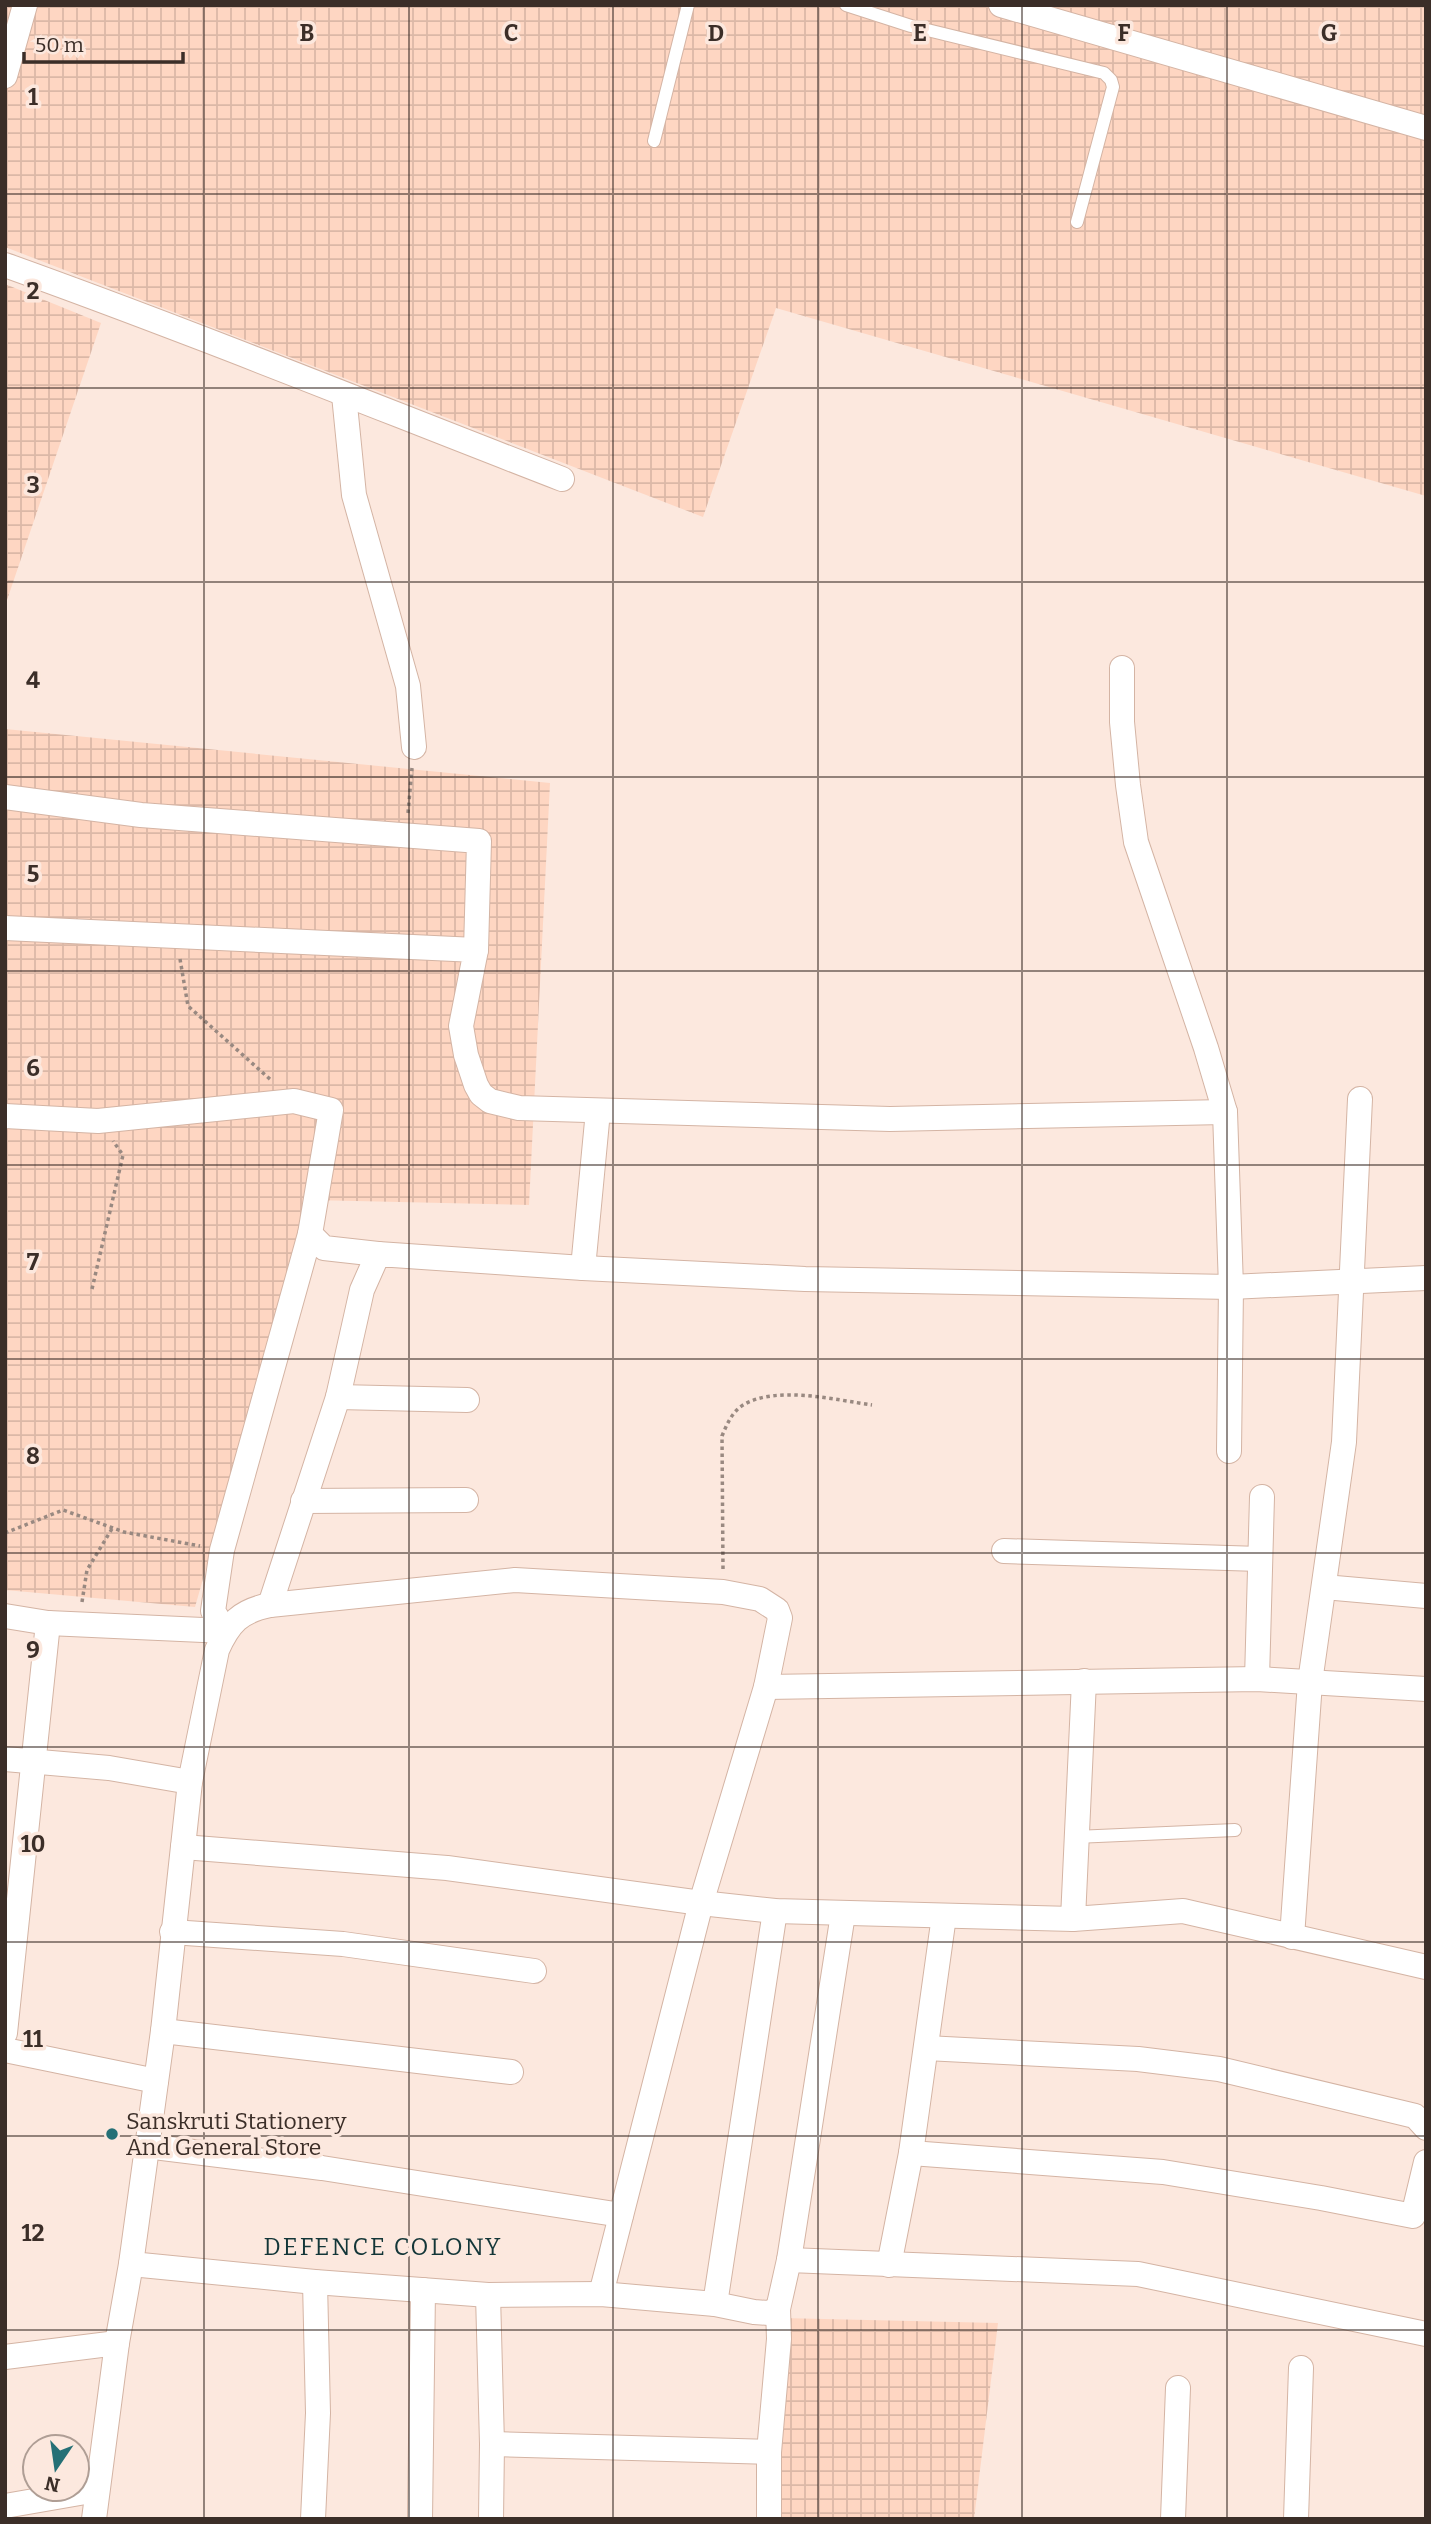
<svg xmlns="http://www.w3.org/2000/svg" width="1431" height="2524" viewBox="0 0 1431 2524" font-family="Bitter,serif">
<defs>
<pattern id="industrial-grid" width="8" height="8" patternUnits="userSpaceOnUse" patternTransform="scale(1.75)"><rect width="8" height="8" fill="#fed6c2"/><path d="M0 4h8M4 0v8" fill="none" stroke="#dbb8a7"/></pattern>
</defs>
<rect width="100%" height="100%" fill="#fce8de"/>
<g fill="url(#industrial-grid)">
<polygon points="5,5 1426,5 1426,496 776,308 703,517 5,247"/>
<polygon points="5,284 101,323 5,606"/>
<polygon points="5,729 550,783 529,1205 311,1200 195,1607 5,1590"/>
<polygon points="781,2318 998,2323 974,2519 766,2519"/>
</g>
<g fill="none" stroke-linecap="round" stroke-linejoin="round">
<g stroke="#d4b4a4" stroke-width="14">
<g id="lane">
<polyline points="846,5 911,26 1104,73 1111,80 1113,87 1077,222"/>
<polyline points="654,141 688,5"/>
<polyline points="1075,1837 1235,1830"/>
</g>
</g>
<g stroke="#d4b4a4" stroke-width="26">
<g id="street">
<polyline points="1001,5 1426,128"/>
<polyline points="5,76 25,5"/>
<path d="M5 265C192 332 376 407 562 479"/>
<polyline points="344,395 354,495 408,686 414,747"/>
<polyline points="1122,668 1122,722 1128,785 1136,842 1206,1048 1225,1112 1231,1287 1229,1451"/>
<polyline points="5,797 141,815 479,841 476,950"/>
<polyline points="5,928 476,950 461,1026 466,1055 476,1085 481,1094 490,1101 519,1108 890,1119 1225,1112"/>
<polyline points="5,1116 98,1121 294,1101 331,1110 310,1234 324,1248 378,1254"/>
<polyline points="583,1268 598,1111"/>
<polyline points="338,1397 467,1400"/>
<polyline points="303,1501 466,1500"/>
<polyline points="1004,1551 1260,1559"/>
<polyline points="1324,1587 1426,1596"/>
<polyline points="270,1605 515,1580 723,1592 760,1599 777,1610 780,1618 766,1687 701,1903 601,2294"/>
<polyline points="5,1616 48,1623 225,1631"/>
<polyline points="225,1631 213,1611 222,1550 310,1234"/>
<polyline points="1257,1679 1262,1497"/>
<polyline points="766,1687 1257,1679 1426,1689"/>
<polyline points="5,1759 109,1768 190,1782"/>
<polyline points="183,1847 447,1868 701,1903 775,1911 1073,1919 1183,1911 1426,1967"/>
<polyline points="1073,1919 1084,1681"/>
<polyline points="172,1932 343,1944 534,1971"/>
<polyline points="1292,1937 1310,1682 1344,1442 1360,1099"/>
<polyline points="163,2031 511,2072"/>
<polyline points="5,2033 48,1623"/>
<polyline points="926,2048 1138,2059 1219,2069 1415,2116 1426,2128"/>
<polyline points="5,2050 156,2081"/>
<polyline points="146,2146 322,2168 621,2215"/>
<polyline points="911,2153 1163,2172 1321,2198 1413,2216 1426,2162"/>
<polyline points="789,2260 1138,2274 1426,2334"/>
<polyline points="131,2264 315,2282 488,2295 601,2294 715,2304 754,2312 769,2313 778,2309 789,2260 843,1914"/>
<polyline points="889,2265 911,2153 944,1916"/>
<polyline points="488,2295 492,2444 491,2519"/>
<polyline points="715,2304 775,1911"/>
<polyline points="5,2357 117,2343"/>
<polyline points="492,2444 769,2452"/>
<polyline points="5,2506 97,2490"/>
<path d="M94 2519 117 2343 131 2264 163 2031 190 1782 217 1650C229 1623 240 1611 270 1605L338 1397 362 1290 378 1254 583 1268 805 1279 1231 1287 1426 1278"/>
<polyline points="313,2519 318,2413 315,2282"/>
<polyline points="420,2519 423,2290"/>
<polyline points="769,2519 769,2452 779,2339 778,2309"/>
<polyline points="1173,2519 1178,2388"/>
<polyline points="1296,2519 1301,2368"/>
</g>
</g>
<g stroke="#998981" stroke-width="3.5" stroke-dasharray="3.5 3.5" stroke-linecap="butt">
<polyline points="408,813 412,768"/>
<polyline points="180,959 188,1006 272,1081"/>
<polyline points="92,1289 123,1155 113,1141"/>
<polyline points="5,1533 63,1510 124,1532 200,1546"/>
<path d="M723 1569 722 1436C727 1424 732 1412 743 1405 776 1385 836 1400 872 1405"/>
<polyline points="82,1602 87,1570 113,1527"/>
</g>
<use href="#lane" stroke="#fff" stroke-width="12"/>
<use href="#street" stroke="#fff" stroke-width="24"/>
</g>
<path fill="none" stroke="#3b2e28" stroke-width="2" stroke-opacity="0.55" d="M204 5V2519M409 5V2519M613 5V2519M818 5V2519M1022 5V2519M1227 5V2519M5 194H1426M5 388H1426M5 582H1426M5 777H1426M5 971H1426M5 1165H1426M5 1359H1426M5 1553H1426M5 1747H1426M5 1942H1426M5 2136H1426M5 2330H1426"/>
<circle fill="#257076" stroke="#fce8de" stroke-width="2.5" cx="112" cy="2134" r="7"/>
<g text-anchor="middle" stroke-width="7" stroke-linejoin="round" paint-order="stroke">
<g font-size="23" fill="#3b2e28" stroke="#fce8de" text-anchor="start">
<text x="126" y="2129">Sanskruti Stationery<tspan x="126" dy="26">And General Store</tspan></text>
</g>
<g font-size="24" letter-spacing="2" fill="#133638" stroke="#fce8de">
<text x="383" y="2255">DEFENCE COLONY</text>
</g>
</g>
<g font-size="23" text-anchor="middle" font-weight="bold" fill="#3b2e28" stroke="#fce8de" stroke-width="7" stroke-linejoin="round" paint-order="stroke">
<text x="307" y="41">B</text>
<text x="511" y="41">C</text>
<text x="716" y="41">D</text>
<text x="920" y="41">E</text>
<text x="1124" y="41">F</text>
<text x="1329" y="41">G</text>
<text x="33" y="105">1</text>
<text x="33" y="299">2</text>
<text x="33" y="493">3</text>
<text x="33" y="688">4</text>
<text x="33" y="882">5</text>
<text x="33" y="1076">6</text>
<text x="33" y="1270">7</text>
<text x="33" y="1464">8</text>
<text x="33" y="1658">9</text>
<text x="33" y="1852">10</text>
<text x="33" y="2047">11</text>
<text x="33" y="2241">12</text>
</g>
<rect width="1431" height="2524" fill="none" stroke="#3b2e28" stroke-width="14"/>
<g transform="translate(56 2468) rotate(193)"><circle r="33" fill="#fce8de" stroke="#af9e95" stroke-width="2"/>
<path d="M0-5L12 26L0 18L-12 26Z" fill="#257076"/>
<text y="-10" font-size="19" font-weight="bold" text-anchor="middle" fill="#3b2e28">N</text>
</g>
<path d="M24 52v10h159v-10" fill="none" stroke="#3b2e28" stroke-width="3.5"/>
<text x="35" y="52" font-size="21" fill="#3b2e28" stroke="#fce8de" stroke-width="5" paint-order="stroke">50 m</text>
</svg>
